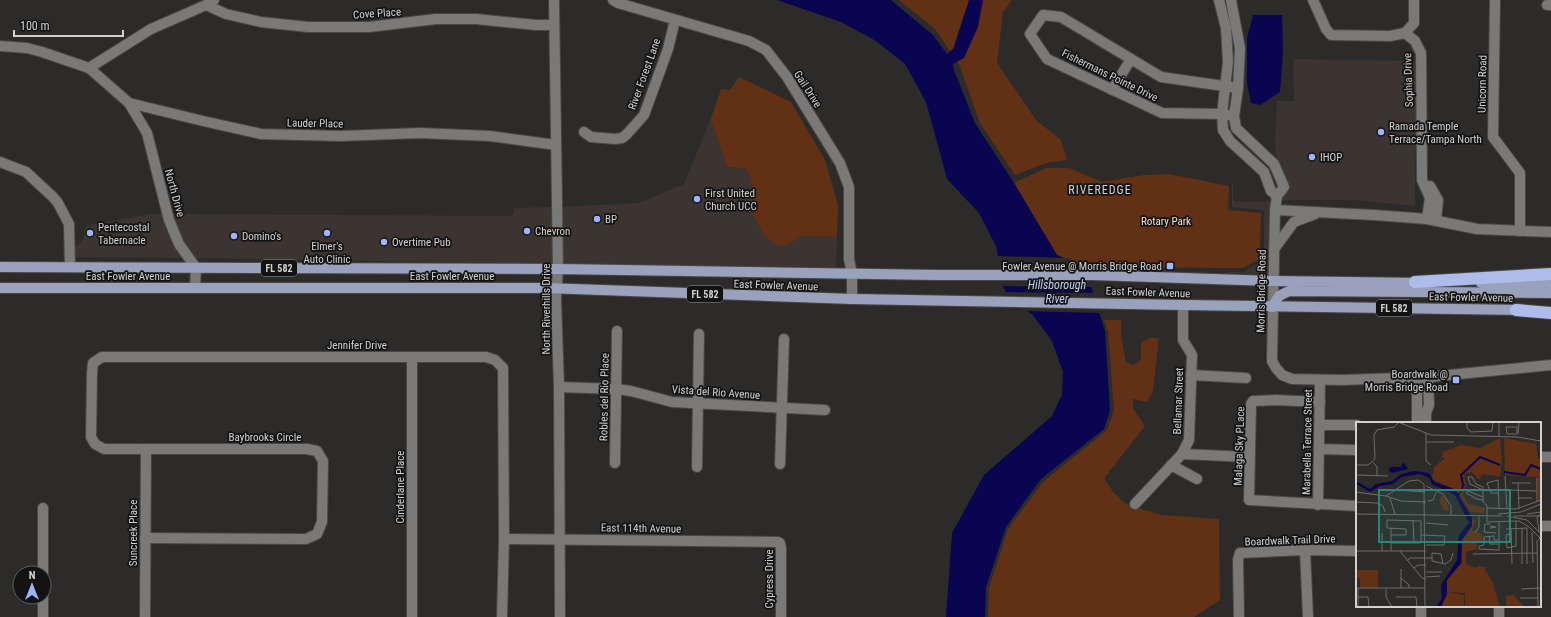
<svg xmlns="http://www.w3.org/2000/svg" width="1551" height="617" viewBox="0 0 1551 617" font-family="'Roboto Condensed',sans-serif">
<rect width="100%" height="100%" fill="#2d2b29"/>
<g fill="#3c3430">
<polygon points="1293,59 1416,61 1415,206 1354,200 1278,200 1279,175 1275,144 1277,101 1294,101"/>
<polygon points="711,118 713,126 727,167 742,168 749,171 752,185 753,213 790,244 801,236 837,237 836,267 562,264 560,207 639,203 684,184"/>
<polygon points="1233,183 1233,198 1235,202 1272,201 1270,274 1226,273 1226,272 1244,272 1259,263 1264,249 1264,212 1262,210 1232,207 1232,185"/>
<polygon points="553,207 554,264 194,258 182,242 171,214 511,216 514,213 514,208"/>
<polygon points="150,214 163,214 184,258 74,257 74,250 83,240 86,226"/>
</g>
<g fill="#623015">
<polygon points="899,0 1012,0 1003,12 997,63 1036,120 1061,140 1067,160 1046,163 1015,175 980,123 959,64 935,29"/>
<polygon points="739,77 791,102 825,160 838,205 837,237 801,236 790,244 778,246 764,235 753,213 752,185 749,172 742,168 727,167 713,126 711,118 721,89 730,90"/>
<polygon points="1046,168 1069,168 1102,182 1144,175 1169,174 1229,186 1228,210 1261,213 1260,248 1258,260 1243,268 1085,267 1057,255 1014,183"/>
<path d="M1104 320H1121V336L1126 362 1134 365 1141 360V343L1150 338H1159L1153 391 1147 402 1133 399V408L1145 426 1105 477V481L1112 489 1111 491C1117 494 1119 499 1124 502 1128 506 1131 506 1135 510L1138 508 1162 515 1219 519 1220 600 1194 617H988L989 588 1008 529 1043 482 1107 430 1114 411 1108 331Z"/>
</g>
<g fill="#0a0550">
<polygon points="777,0 891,0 933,35 947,54 953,49 969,0 983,0 978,27 964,58 953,64 954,70 975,123 1014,183 1057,255 1085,267 1105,331 1110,411 1104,429 1041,479 1006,527 986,587 985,617 946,617 952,533 984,475 1052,416 1062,395 1063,372 1052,341 1032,314 1012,303 991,265 998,255 996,246 979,213 947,179 926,102 905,64 876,41 841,22"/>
<polygon points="1253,15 1282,15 1283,51 1280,92 1260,105 1251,103 1247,83 1247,38"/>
</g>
<g fill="#2d2b29">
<polygon points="994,256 1068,258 1086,266 1093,287 1000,286 989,266"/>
<polygon points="1003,292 1095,293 1101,313 1022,311 1010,305"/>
</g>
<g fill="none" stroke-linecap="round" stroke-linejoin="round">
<g stroke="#4a4847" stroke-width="12">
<g id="minor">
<polyline points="554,0 558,269 556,299 559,387 560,617"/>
<polyline points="613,0 618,3 749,41 766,50 787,77 840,163 849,187 849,259 852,274 852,299"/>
<polyline points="1219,0 1226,28 1228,62 1222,114 1223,130 1230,141 1264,172 1271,191 1277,196"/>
<polyline points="1231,0 1240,48 1238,88 1234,116 1236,128 1274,164 1284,187 1277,196 1275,210 1272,361 1276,368 1282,375 1292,379 1342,380 1428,377 1551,365"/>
<polyline points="1313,0 1326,29 1331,35 1390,36 1405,33 1414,23 1414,0"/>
<polyline points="1495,0 1493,137 1520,173 1520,231"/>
<polyline points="206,5 226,14 261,22 308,27 369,27 436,19 476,19 536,25 553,25"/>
<polyline points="1547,5 1551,5"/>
<polyline points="1405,33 1415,41 1421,53 1422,180 1430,198 1427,219"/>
<polyline points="0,46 27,48 42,52 89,68 151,29 206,5 214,0"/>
<polyline points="89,68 129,103 203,121 261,134 340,136 420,133 490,136 556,145"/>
<polyline points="1112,90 1131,59"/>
<polyline points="129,103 147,133 169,220 179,244 196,268 195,287"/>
<polyline points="1234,116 1222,114 1162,113 1047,59 1030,34 1043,15 1061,17 1161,77 1238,88"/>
<polyline points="584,132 591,137 615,139 622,138 627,134 644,115 668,49 675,20"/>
<polyline points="0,162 26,172 53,197 58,203 69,224 70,267"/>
<polyline points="1430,186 1438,200 1436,221"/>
<polyline points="1275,210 1374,215 1427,219 1477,229 1551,232"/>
<polyline points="1274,249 1294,222 1315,214"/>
<polyline points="412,357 412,617"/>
<polyline points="1191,375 1246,378"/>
<polyline points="1417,378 1417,423"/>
<polyline points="559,387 616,389 631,391 672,402 825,410"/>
<polyline points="1320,402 1275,400 1253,401 1251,404 1249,500 1357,506"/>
<polyline points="1426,423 1426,413 1429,405 1428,377"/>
<polyline points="1320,425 1357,425"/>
<polyline points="1319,449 1357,450"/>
<polyline points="1182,454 1249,457"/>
<polyline points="1540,457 1551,457"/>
<polyline points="615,463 617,331"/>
<polyline points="780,464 784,339"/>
<polyline points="1171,465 1197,479"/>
<polyline points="697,467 699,334"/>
<polyline points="1135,504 1182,454 1189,440 1192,355 1183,340 1183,305"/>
<polyline points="1318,505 1320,380"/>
<polyline points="43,508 43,573"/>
<polyline points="1540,526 1551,526"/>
<polyline points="145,538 306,539 317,534 322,522 323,461 317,451 307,449 104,449 95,444 91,437 92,373 93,363 102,357 486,357 495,360 503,368 504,539 502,617"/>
<polyline points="504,539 778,542 780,543 781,549 781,617"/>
<polyline points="1305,550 1308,617"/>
<polyline points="43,597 43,617"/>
<polyline points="145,617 146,449"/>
<polyline points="1239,617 1238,560 1240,553 1305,550 1357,551"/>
<polyline points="1421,617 1421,606"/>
<polyline points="1499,617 1499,606"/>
</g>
</g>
<g stroke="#4a4847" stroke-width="12">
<g id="major">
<polyline points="0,267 558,269 938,275 1093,275 1273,281 1423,283"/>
<polyline points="1481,283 1551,284"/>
<polyline points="0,288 545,288 852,299 1183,305 1523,310"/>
<polyline points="1272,307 1279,296 1289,291 1551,293"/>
</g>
</g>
<g stroke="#4a4847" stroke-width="14">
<g id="highway">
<polyline points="1415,282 1551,274"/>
<polyline points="1516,310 1551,313"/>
</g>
</g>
<use href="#minor" stroke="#7b7977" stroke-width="10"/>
<use href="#major" stroke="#99a1bc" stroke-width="10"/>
<use href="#highway" stroke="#adbcea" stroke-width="12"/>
</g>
<g fill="#9eb4fd" stroke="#141313" stroke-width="1.5">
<circle cx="1381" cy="132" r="4"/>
<circle cx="1312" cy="157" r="4"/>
<circle cx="697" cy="199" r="4"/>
<circle cx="597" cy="219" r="4"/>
<circle cx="527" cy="231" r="4"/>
<circle cx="90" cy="233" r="4"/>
<circle cx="327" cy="233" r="4"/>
<circle cx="234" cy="236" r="4"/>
<circle cx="384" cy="242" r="4"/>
<rect x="1166" y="262" width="8" height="8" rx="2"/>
<rect x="1452" y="376" width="8" height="8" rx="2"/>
</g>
<g text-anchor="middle" stroke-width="3.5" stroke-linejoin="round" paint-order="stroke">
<g fill="#141313" stroke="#9a9897" stroke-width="1">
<rect x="261" y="260" width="36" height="16" rx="3"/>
<rect x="687" y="286" width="36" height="16" rx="3"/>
<rect x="1376" y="300" width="36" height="16" rx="3"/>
</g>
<g font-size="10" font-weight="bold" fill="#d3d1d0">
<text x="279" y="272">FL 582</text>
<text x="705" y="298">FL 582</text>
<text x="1394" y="312">FL 582</text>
</g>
<g font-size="11" fill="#d3d1d0" stroke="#141313">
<text transform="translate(377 13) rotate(-4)" y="4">Cove Place</text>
<text transform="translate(644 74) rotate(-70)" y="4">River Forest Lane</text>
<text transform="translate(1110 75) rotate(26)" y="4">Fishermans Pointe Drive</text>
<text transform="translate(1408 80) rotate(-92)" y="4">Sophia Drive</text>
<text transform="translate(1482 84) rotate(-89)" y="4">Unicorn Road</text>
<text transform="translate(808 89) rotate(57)" y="4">Gail Drive</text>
<text transform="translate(315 123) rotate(1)" y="4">Lauder Place</text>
<text transform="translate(175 193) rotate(75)" y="4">North Drive</text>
<text x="128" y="280">East Fowler Avenue</text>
<text x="452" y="280">East Fowler Avenue</text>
<text transform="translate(776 285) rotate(2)" y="4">East Fowler Avenue</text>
<text transform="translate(1261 291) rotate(-89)" y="4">Morris Bridge Road</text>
<text transform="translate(1148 292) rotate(2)" y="4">East Fowler Avenue</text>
<text transform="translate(1471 297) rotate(1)" y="4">East Fowler Avenue</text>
<text transform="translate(546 309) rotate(-90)" y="4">North Riverhills Drive</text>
<text x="357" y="349">Jennifer Drive</text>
<text transform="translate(716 392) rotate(4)" y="4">Vista del Rio Avenue</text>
<text transform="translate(604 397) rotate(-89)" y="4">Robles del Rio Place</text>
<text transform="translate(1178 401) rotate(-88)" y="4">Bellamar Street</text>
<text x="265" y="441">Baybrooks Circle</text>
<text transform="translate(1307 442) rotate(-89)" y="4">Marabella Terrace Street</text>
<text transform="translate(1239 446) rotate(-88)" y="4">Malaga Sky PLace</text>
<text transform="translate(400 487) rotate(-90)" y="4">Cinderlane Place</text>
<text transform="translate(641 528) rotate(1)" y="4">East 114th Avenue</text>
<text transform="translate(133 533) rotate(-90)" y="4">Suncreek Place</text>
<text transform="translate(1290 540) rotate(-2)" y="4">Boardwalk Trail Drive</text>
<text transform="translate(769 579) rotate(-90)" y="4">Cypress Drive</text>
</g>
<g font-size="11" fill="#d3d1d0" stroke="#141313" text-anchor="start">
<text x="1389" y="130">Ramada Temple<tspan x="1389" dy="13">Terrace/Tampa North</tspan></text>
<text x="1320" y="161">IHOP</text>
<text x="705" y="197">First United<tspan x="705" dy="13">Church UCC</tspan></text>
<text x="605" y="223">BP</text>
<text x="98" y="231">Pentecostal<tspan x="98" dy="13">Tabernacle</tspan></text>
<text x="535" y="235">Chevron</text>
<text x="242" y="240">Domino's</text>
<text x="392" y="246">Overtime Pub</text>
<text x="327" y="250" text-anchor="middle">Elmer's<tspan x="327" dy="13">Auto Clinic</tspan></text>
<text x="1162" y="270" text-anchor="end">Fowler Avenue @ Morris Bridge Road</text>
<text x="1448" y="378" text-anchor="end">Boardwalk @<tspan x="1448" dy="13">Morris Bridge Road</tspan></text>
</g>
<g font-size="11" fill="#f7ded3" stroke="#141313">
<text x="1166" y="225">Rotary Park</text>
</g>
<g font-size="12" letter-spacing="1" fill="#d3d1d0" stroke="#141313">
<text x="1100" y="194">RIVEREDGE</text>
</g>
<g font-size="12" font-style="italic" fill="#c0cef9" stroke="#141313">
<text x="1057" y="289">Hillsborough<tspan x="1057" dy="14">River</tspan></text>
</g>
</g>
<g transform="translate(1356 422)">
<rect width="185" height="185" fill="#2d2b29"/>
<path d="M144 16 146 39 144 55 127 52 123 58 116 50 108 52 110 61 107 73 112 82 129 86 128 91 114 90 102 70 76 57 78 45 88 37V35L85 36 87 30 105 23 124 26ZM148 16 180 22 182 36 185 38V77L182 79V55L149 53ZM85 74 90 76 93 88H87L83 78ZM116 95 118 99 121 96 116 108 126 112V119L121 121V127L110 130V142L120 146 121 144 130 145 129 148 137 161 144 185H109V171L92 170 108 173V185H85L91 172V158L106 141V118L116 104ZM0 148H22V166H4V156H0ZM158 173 159 175 168 184 150 185V174Z" fill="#623015"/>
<path d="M47 40 52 47 36 51 33 49 34 45H45ZM58 49 73 51 78 60 96 66 103 72 106 64 109 62 103 74 116 96V104L106 118 105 141 91 158V172L85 185H80L86 176 85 163 101 138 103 113 113 101 99 73 76 62 73 56 64 52 46 55 37 62 24 64 14 70 0 62V59L14 67 20 62 36 59 45 52Z" fill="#0a0550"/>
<path fill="none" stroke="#0a0550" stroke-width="2" d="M148 50 169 53 175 43 185 47M107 63 105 53 124 35 144 43"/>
<path fill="none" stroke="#6f6d6c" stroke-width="1" d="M42 0 75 13 161 15 185 19M111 0V6L115 10 136 9 137 0M143 0V15M150 5H161V12H151ZM70 11V39L75 43M162 12 163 0M70 20H98M17 40 21 45V54M0 43H12L19 37 18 13 21 8 38 5 42 1M0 53 32 54M149 54 151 87M181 56V80M156 61H175M162 61 163 87M70 64 87 72 95 84V93M127 65V79L131 84V100L163 99 173 105 185 117M127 65 120 62 116 55H112L114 62 127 68M41 68 69 70M154 68 181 69M0 70 30 74 53 59 62 58 68 62 69 185M142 71H135L131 61 142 58 143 86M30 74 45 79 70 80M34 76 39 92M162 76H176M127 78 121 77 110 71 112 69 127 75M72 79 77 78 80 70M0 80 21 81 27 84 29 90M131 86 160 87 185 78M0 92 146 94M142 92 165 90 185 82M171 92 185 90M151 94 171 98 185 112M158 94H184M57 98 58 121M143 100V128L123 127V124L128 123V115L138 114V118H143M70 101 92 103M134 102H129L128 110 140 111M134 106 140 105 134 104M155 106 156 142M166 106V142M150 107 171 106V142M183 109 181 95 185 92M176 110 177 141M26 111V129M119 111 123 105V94M155 112 150 113 151 126 160 124V99M35 113H50V107L31 106V98L65 99V121H35M65 113 89 114 88 123H70M133 114 134 122H143M0 129H70M35 129V106M44 129 66 156 70 157M117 132 181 131M76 136V139L89 142 95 138 97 131M76 136V131L85 132 87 142M51 139 54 136H76M58 146 62 143H70M70 150H86M70 155 84 154M45 156 53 163V166M0 166H69M2 166V185M45 166V147M30 167V175L36 185M165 167 185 166M2 175H12L13 185M40 175H60L61 185M164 176H182M182 185 181 119 184 116"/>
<path fill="#2c847d" fill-opacity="0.15" stroke="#2c847d" stroke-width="2" d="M23 68H154V120H23Z"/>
<rect width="185" height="185" fill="none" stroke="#d3d1d0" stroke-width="2"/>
</g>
<g transform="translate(32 585)"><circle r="19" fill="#141313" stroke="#605f5f"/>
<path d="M0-3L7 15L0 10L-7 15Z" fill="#9eb4fd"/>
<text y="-6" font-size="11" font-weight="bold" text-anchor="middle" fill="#d3d1d0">N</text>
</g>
<path d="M14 30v6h109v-6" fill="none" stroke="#d3d1d0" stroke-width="2"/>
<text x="20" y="30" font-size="12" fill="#d3d1d0" stroke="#141313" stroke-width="3" paint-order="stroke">100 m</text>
</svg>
